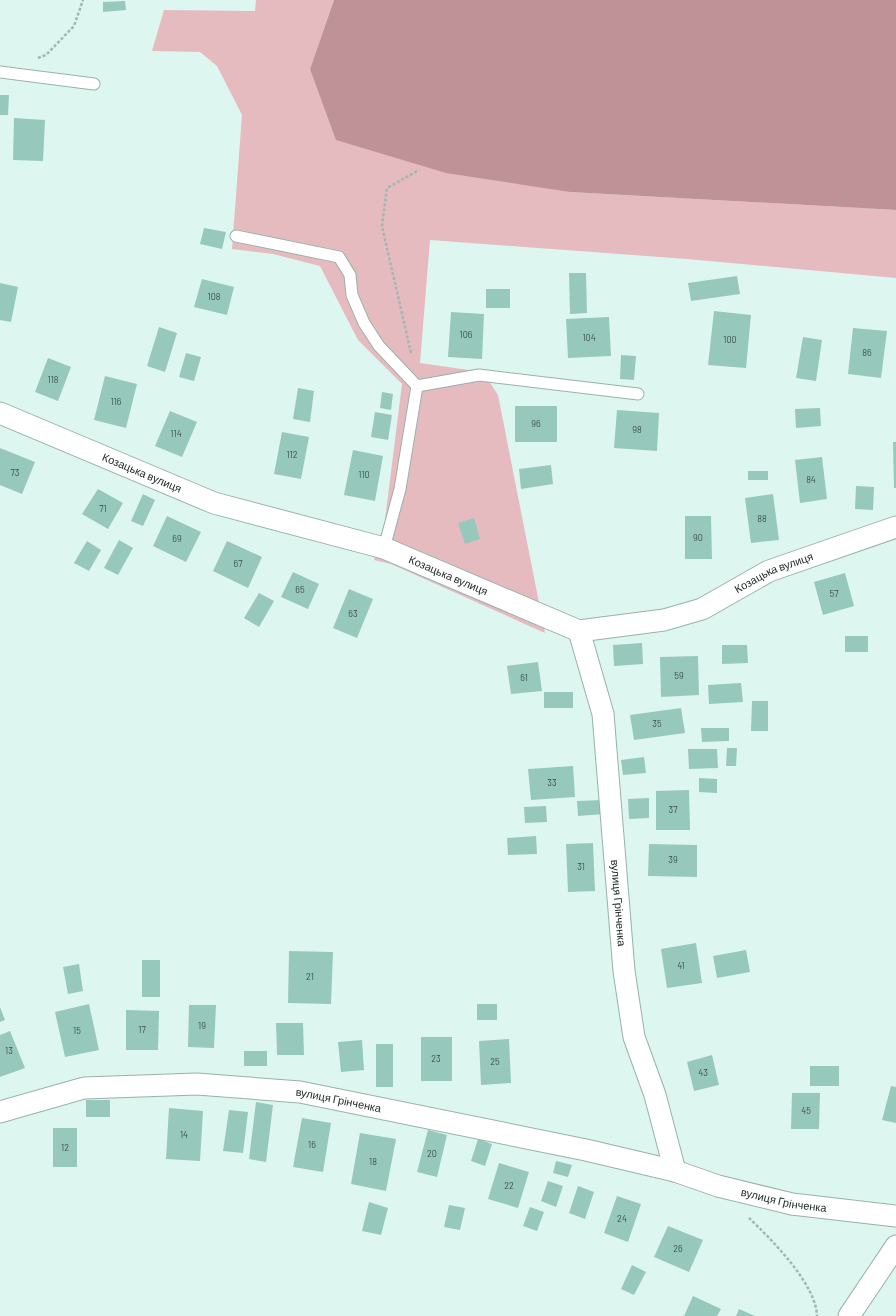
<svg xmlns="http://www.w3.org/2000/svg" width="896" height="1316" viewBox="0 0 896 1316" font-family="Barlow,sans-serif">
<rect width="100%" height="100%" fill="#ddf7f0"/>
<polygon fill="#e5bbc0" points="256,0 334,0 310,69 570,192 896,210 896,278 687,259 430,240 420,363 483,372 498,395 545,633 391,564 374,560 385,520 402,384 358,340 320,266 273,254 232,249 242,115 217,66 200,52 152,51 164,10 255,11"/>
<polygon fill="#bf9298" points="334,0 896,0 896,210 570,192 446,173 336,140 310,69"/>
<g fill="#97c8bc">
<polygon points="125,1 126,10 103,12 103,2"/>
<polygon points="0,95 9,95 8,115 0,115"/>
<polygon points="14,118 45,120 43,161 13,160"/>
<polygon points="204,228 226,232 222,249 200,244"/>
<polygon points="569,273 586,273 587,313 570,314"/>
<polygon points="737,276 740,294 691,301 688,283"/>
<polygon points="202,279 234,287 227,315 194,307"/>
<polygon points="0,283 18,287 11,322 0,320"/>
<rect x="486" y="289" width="24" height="19"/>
<polygon points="714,311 751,315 746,368 708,365"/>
<polygon points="451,312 484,314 482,359 448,357"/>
<polygon points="609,317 611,356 568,358 566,319"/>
<polygon points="159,327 177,333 165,372 147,366"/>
<polygon points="853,328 887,331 881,378 848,374"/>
<polygon points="803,337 822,340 816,381 796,378"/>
<polygon points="186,353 201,357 194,381 179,377"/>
<polygon points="621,355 636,356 634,380 620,379"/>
<polygon points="48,358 71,367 58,401 35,392"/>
<polygon points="105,376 137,384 126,428 94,420"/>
<polygon points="298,388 314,391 310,422 293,419"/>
<polygon points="382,392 393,394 391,410 380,408"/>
<rect x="515" y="406" width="42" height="36"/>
<polygon points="820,408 821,426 796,428 795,409"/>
<polygon points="617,410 659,413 657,451 614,448"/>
<polygon points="170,411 197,422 182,457 155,446"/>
<polygon points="375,412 392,415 388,440 371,437"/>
<polygon points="282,432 309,437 301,479 274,474"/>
<polygon points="893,442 896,442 896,488 894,488"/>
<polygon points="0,448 35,462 22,494 0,485"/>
<polygon points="353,450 383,456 375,501 344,495"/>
<polygon points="822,457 827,499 800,503 795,460"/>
<polygon points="551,465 553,484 521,489 519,469"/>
<rect x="748" y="471" width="20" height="9"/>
<polygon points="856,486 874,487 873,510 855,509"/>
<polygon points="98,489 123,503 108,529 82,514"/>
<polygon points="143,494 155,500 143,526 131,521"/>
<polygon points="773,494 779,540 751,543 745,498"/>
<polygon points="167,516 201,532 186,562 153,546"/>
<polygon points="685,516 711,516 712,559 685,559"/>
<polygon points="474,518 480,539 465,544 458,523"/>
<polygon points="119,540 133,548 118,575 104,568"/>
<polygon points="87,541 101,550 89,571 74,563"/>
<polygon points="227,541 262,557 248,588 213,571"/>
<polygon points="293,572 319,584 308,609 281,597"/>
<polygon points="845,573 854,606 823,615 814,582"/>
<polygon points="349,589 373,599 357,638 333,628"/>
<polygon points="259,593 274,601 259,627 244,618"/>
<rect x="845" y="636" width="23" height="16"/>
<polygon points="642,643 643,664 614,666 613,645"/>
<polygon points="722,645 747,645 748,663 722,664"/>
<polygon points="698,656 699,695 661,697 660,657"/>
<polygon points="538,662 542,691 511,694 507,666"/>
<polygon points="741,683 743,702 709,704 708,685"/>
<rect x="544" y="692" width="29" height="16"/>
<polygon points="752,701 768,701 768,731 751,731"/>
<polygon points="681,708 685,733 634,740 630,715"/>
<polygon points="701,728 729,728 729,741 702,742"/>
<polygon points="727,748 737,748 736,766 726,766"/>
<polygon points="688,749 717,749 718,768 689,769"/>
<polygon points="644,757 646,773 623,775 621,760"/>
<polygon points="573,766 575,797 531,800 528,769"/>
<polygon points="699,778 717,779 717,793 699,792"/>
<polygon points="689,790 690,830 656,830 656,791"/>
<polygon points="649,798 649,818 629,819 628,799"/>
<polygon points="603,800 604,814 578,816 577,801"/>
<polygon points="546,806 547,822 525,823 524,807"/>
<polygon points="536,836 537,854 508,855 507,838"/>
<polygon points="593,843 595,891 568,892 566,844"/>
<polygon points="649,844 697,845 697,877 648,876"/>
<polygon points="696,943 702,983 667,988 661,949"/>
<polygon points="746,950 750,972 717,978 713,956"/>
<polygon points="289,951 333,952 331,1004 288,1003"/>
<rect x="142" y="960" width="18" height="37"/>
<polygon points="79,964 83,991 68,994 63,967"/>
<polygon points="89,1004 99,1050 65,1057 55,1012"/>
<rect x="477" y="1004" width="20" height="16"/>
<polygon points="189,1005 216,1005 214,1048 188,1047"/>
<polygon points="0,1007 5,1020 0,1022"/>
<polygon points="126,1010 159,1011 158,1050 126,1050"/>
<polygon points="276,1023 303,1023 304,1055 277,1055"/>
<polygon points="10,1031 25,1068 0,1077 0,1035"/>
<rect x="421" y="1037" width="31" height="44"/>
<polygon points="509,1039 511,1083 481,1085 479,1041"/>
<polygon points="362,1040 364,1070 341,1072 338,1042"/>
<rect x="376" y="1044" width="17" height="43"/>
<rect x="244" y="1051" width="23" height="15"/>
<polygon points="712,1055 719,1085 694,1091 687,1062"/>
<rect x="810" y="1066" width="29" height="20"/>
<polygon points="891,1086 896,1087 896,1123 882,1120"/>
<polygon points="792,1093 820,1093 819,1129 791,1129"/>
<rect x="86" y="1100" width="24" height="17"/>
<polygon points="256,1102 273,1105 266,1162 249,1159"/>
<polygon points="169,1108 203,1111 200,1161 166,1159"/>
<polygon points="229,1110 248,1112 243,1153 223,1151"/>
<polygon points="302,1118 331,1123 323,1172 293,1167"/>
<rect x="53" y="1128" width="24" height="39"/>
<polygon points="428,1130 447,1135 437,1177 417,1172"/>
<polygon points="360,1133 396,1139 386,1191 351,1184"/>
<polygon points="478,1139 492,1144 485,1166 471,1161"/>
<polygon points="556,1161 572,1165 568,1177 553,1173"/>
<polygon points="499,1163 529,1172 518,1208 488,1199"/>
<polygon points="548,1181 563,1186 556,1207 541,1201"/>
<polygon points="578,1186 594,1192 585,1219 569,1213"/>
<polygon points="617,1196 641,1204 628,1242 604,1233"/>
<polygon points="369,1202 388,1208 381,1235 362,1231"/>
<polygon points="449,1205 465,1208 460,1230 444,1227"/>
<polygon points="530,1207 544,1212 537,1231 523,1226"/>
<polygon points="668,1226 703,1240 689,1272 654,1257"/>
<polygon points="632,1265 646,1272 634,1295 621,1289"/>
<polygon points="693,1296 721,1309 717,1316 684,1316"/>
<polygon points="739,1309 755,1316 736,1316"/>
</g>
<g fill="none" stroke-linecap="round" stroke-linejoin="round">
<g stroke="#99b1ab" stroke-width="13">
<g id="lane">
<polyline points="0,72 94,84"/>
<polyline points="236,236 339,257 350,275 352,295 364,323 379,346 417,386 400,489 384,548"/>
<polyline points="417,386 479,375 638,394"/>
</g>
</g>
<g stroke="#99b1ab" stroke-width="23">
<g id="street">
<path id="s1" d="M0 413 214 503 384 548 579 631 664 620 702 609 769 571 896 527"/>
<path id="s2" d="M579 631 603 714 624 971 634 1037 655 1095 675 1171"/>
<path id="s3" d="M0 1112 84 1088 197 1084 300 1092 586 1150 675 1171 718 1186 792 1204 896 1216"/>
<polyline points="849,1316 896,1246"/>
</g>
</g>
<g stroke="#a2b7b1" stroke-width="2.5" stroke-dasharray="3 2" stroke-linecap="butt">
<polyline points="38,58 46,55 74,26 83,0"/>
<polyline points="411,353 382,226 387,188 419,170"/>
<path d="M749 1218C772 1240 816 1284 817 1316"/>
</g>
<use href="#lane" stroke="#fff" stroke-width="11"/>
<use href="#street" stroke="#fff" stroke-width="21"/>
</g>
<g text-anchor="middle" stroke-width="4" stroke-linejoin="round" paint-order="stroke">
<g font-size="9" fill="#3c4f4b">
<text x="214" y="300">108</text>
<text x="466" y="338">106</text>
<text x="589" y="341">104</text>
<text x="730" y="343">100</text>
<text x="867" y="356">86</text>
<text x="53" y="383">118</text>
<text x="116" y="405">116</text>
<text x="536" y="427">96</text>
<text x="637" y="433">98</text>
<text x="176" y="437">114</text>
<text x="292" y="458">112</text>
<text x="15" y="476">73</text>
<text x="364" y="478">110</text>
<text x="811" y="483">84</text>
<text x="103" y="512">71</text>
<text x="762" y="522">88</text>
<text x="698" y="541">90</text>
<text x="177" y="542">69</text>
<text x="238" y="567">67</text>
<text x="300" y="593">65</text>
<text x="834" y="597">57</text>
<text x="353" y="617">63</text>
<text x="679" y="679">59</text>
<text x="524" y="681">61</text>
<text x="657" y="727">35</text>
<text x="552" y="786">33</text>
<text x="673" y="813">37</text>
<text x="673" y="863">39</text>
<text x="581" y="870">31</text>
<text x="681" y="969">41</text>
<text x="310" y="980">21</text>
<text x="202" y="1029">19</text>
<text x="142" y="1033">17</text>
<text x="77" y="1034">15</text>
<text x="9" y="1054">13</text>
<text x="436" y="1062">23</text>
<text x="495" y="1065">25</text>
<text x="703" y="1076">43</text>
<text x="806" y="1114">45</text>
<text x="184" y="1138">14</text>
<text x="312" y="1148">16</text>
<text x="65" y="1151">12</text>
<text x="432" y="1157">20</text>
<text x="373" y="1165">18</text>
<text x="509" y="1189">22</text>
<text x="622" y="1222">24</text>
<text x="678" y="1252">26</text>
</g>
<g font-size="11" fill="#1d2725" stroke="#fff">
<text dy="4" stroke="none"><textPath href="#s1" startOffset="154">Козацька вулиця</textPath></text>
<text dy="4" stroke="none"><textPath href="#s1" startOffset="826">Козацька вулиця</textPath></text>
<text dy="4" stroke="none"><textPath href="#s1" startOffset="478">Козацька вулиця</textPath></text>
<text dy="4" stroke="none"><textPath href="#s2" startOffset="276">вулиця Грінченка</textPath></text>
<text dy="4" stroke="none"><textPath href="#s3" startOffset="343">вулиця Грінченка</textPath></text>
<text dy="4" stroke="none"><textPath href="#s3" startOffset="800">вулиця Грінченка</textPath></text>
</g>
</g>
</svg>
